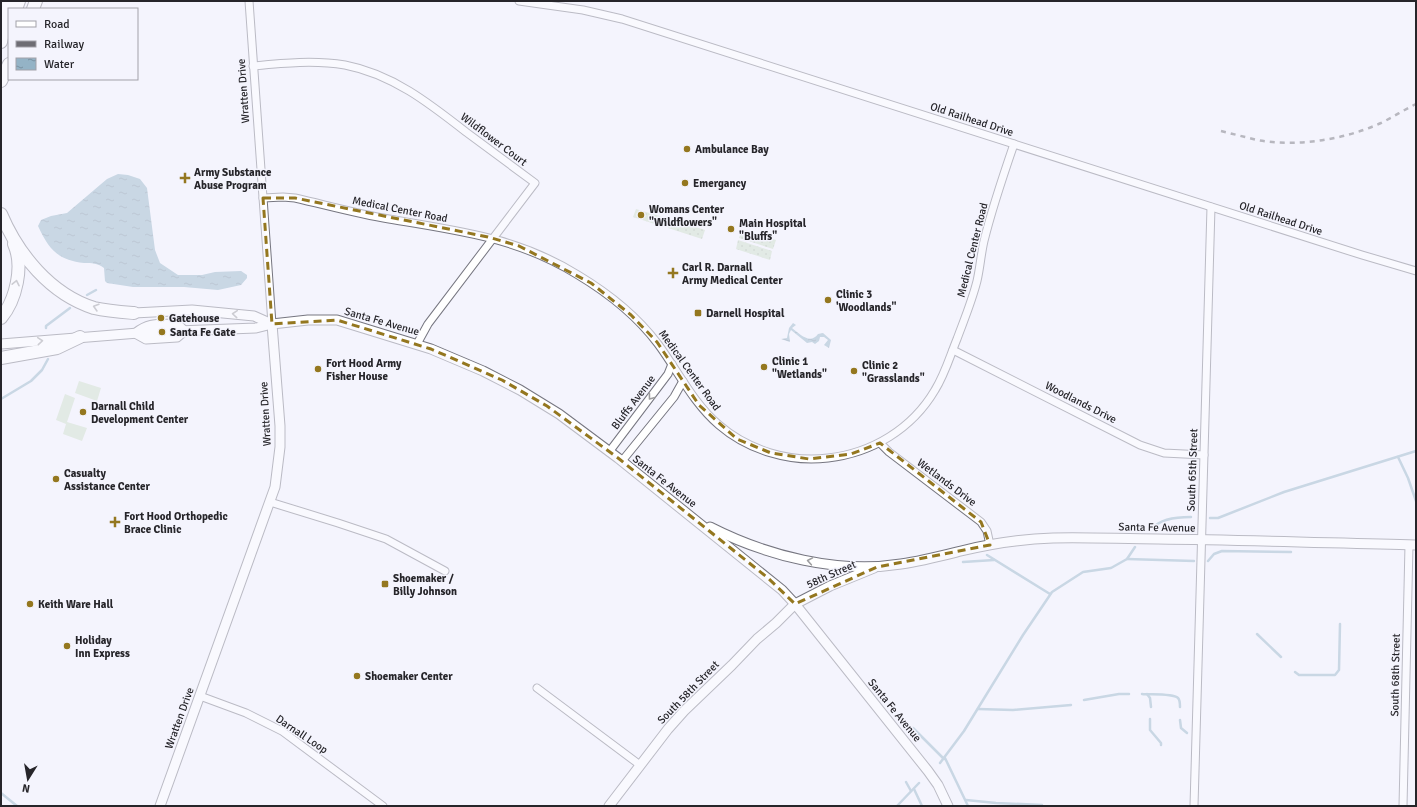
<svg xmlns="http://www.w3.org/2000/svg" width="1417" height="807" viewBox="0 0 1417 807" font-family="Signika,sans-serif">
<defs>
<pattern id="grass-dots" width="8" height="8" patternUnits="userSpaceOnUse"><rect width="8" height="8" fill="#cdddc7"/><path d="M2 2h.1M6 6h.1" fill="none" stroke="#b0beab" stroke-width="1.8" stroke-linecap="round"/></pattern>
<pattern id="water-ripples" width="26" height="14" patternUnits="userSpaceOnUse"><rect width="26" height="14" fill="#94b3c6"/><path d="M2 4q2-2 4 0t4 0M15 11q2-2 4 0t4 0" fill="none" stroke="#7991a1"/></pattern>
</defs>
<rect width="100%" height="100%" fill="#f4f4fd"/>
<g fill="url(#grass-dots)">
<polygon points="636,209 663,217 661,226 633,217"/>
<polygon points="671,219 705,230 702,239 668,228"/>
<polygon points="742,229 776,240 773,249 739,238"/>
<polygon points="738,240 772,251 770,260 736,249"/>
</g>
<g fill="#cdddc7">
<polygon points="79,381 101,388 97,401 75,393"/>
<polygon points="65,394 75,398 67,422 87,428 82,441 63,434 66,424 56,420"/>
</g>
<g fill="url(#water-ripples)">
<path d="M118 174 128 175 140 179 147 188 155 250 160 263 178 275H202L215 272 241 271 247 275V278L241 285 218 290 184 287H133L107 283 105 281 104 268C97 263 92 263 84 263 57 260 49 249 38 226L41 220 51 216 67 213 107 179Z"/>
<path d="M793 323 796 325 792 328C800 334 810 345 818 334L823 333 831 340 829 348 824 345 828 340 824 337H820L819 341 815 344 812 342 807 343 791 330 789 334 790 342 781 339 787 338 789 328Z"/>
</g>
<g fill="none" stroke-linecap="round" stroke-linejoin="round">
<g stroke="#94b3c6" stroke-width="2.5">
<polyline points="87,295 96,290"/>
<polyline points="46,328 46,326 70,308"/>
<polyline points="1,399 31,381 42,370 48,359"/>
<polyline points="1398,457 1408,478 1416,501"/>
<polyline points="1210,518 1218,518 1284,492 1416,451"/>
<path d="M1153 528C1161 518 1179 517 1191 517"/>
<polyline points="987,555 1050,594"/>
<polyline points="1127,559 1194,561"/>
<polyline points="1208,561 1214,554 1222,551 1291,552"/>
<polyline points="963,562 994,560"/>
<polyline points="1257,634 1281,657"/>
<polyline points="1295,672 1299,675 1335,675 1339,670 1340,624"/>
<path d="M1142 694C1150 695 1172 693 1178 698 1180 700 1180 704 1180 707"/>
<polyline points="1147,694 1150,698 1151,707"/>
<polyline points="1084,700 1119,694 1129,694"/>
<polyline points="978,709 1013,710 1071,705"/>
<polyline points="1150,719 1150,730 1161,743 1161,745"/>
<polyline points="1180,720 1181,728 1187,733"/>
<polyline points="913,728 944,759"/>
<polyline points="945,758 968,806"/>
<polyline points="940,763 964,731 1023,635 1052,592 1083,572 1111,568 1127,559 1135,547"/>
<polyline points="906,782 911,791"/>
<polyline points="914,789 922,806"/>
<polyline points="1,793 17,806"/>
<polyline points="966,800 996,803 1042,805"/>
<polyline points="897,806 919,783"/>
</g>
<g stroke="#767680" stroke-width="9">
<g id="minor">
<polyline points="249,1 272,324"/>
<polyline points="519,1 583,10 622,19 1362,255 1416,271"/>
<path d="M253 66C284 63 314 60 345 65 392 74 429 103 466 132 489 149 512 166 535 183L428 324 417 344"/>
<path d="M263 198 283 197 295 198C326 205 358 214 389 219 458 231 517 237 578 275 608 293 637 316 658 344 678 371 693 403 719 425 748 450 790 463 828 458 872 453 912 429 935 390 945 374 950 356 957 339 964 320 972 301 977 281 980 268 981 254 984 241 992 208 1003 176 1014 144"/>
<polyline points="953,350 1140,445 1164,453 1204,455"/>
<polyline points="880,443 889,452 981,522 987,531 990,545"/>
<polyline points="609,452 668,374 672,364"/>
<polyline points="622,461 674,397 683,381"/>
<polyline points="270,502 338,523 386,539 445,571"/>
<polyline points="537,688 640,765"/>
<polyline points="200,696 246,713 282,731 383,806"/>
<polyline points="1194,806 1211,207"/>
<polyline points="1403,806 1409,545"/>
</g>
</g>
<g stroke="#767680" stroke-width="11">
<g id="tertiary">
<polyline points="134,313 192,310 254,316 272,324"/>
<path d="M136 333C150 322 159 325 177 324L184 331"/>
<polyline points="137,334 146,339 177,337 184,331"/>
<polyline points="1,344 151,332 256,328 272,324 308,320 337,320 431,349 483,371 520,390 559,414 618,458 782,590 795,604 928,771 938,785 948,806"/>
<path d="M710 527C767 556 838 574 901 564 922 561 941 556 961 551 989 544 1024 539 1053 538 1088 537 1123 539 1158 539 1244 540 1330 543 1416 545"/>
<polyline points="160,806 275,487 280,447 280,426 272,324"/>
<polyline points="609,806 668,729 684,711 732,665 757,639 776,623 795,604 830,586 874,568"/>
</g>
</g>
<g stroke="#767680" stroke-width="14">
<g id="primary">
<polyline points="16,9 19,1"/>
<polyline points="33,9 36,1"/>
<polyline points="1,42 8,10 7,1"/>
<polyline points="1,81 9,64"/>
<path d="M1 214C18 254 50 294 94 308 107 311 121 312 134 313"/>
<path d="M1 318C16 300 24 266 14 244"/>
<polyline points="1,358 57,348 80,337"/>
</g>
</g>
<use href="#minor" stroke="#fff" stroke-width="7"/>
<use href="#tertiary" stroke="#fff" stroke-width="9"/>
<use href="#primary" stroke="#fff" stroke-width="12"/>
<path stroke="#6e6d74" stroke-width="2.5" stroke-dasharray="5 5" stroke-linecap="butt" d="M1221 131C1233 134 1245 137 1257 140 1298 147 1343 140 1381 123 1393 117 1404 110 1416 104"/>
</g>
<defs><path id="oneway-chevron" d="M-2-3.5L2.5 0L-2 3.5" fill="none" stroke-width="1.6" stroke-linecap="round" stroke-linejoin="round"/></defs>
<g stroke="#9d9d9f">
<use href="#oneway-chevron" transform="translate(16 283) rotate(-78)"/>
<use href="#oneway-chevron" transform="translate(96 307) rotate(-164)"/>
<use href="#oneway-chevron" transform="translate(235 314) rotate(-175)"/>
<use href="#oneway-chevron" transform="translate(40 341) rotate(-5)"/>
<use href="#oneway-chevron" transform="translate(651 397) rotate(127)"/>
<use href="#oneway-chevron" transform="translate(810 561) rotate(-170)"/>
</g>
<path d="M0 0H1417V807H0ZM263 198H295L488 237 519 246 591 283 631 315 657 342 699 405 737 439 771 453 809 459 851 454 880 443 981 522 990 545 877 567 795 604 768 578 618 458 547 406 502 380 431 349 337 320 272 324Z" fill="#f4f4fd" fill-opacity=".55" fill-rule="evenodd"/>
<path fill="none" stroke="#94771f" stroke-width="3" stroke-dasharray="8 5" stroke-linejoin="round" d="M263 198H295L488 237 519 246 591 283 631 315 657 342 699 405 737 439 771 453 809 459 851 454 880 443 981 522 990 545 877 567 795 604 768 578 618 458 547 406 502 380 431 349 337 320 272 324Z"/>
<g fill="#94771f" stroke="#f4f4fd" stroke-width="1.5">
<circle cx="687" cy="149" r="4"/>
<path d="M183 172h4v4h4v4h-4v4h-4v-4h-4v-4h4z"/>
<circle cx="685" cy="183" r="4"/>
<circle cx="641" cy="215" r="4"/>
<circle cx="731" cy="229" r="4"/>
<path d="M671 267h4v4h4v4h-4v4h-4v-4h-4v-4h4z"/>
<circle cx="828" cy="300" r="4"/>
<rect x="694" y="309" width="8" height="8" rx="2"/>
<circle cx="161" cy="318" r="4"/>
<circle cx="162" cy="332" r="4"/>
<circle cx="764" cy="367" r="4"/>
<circle cx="318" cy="369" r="4"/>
<circle cx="854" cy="371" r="4"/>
<circle cx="83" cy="412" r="4"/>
<circle cx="56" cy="479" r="4"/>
<path d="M113 516h4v4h4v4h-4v4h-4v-4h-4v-4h4z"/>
<rect x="381" y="580" width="8" height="8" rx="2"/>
<circle cx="30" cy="604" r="4"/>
<circle cx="67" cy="646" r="4"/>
<circle cx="357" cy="676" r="4"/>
</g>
<g text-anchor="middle" stroke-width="3" stroke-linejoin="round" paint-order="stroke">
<g font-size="11" fill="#26252a" stroke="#f4f4fd">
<text transform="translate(243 91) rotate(-94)" y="4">Wratten Drive</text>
<text transform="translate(972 119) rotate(18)" y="4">Old Railhead Drive</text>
<text transform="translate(494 139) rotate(37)" y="4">Wildflower Court</text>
<text transform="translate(400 209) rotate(11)" y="4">Medical Center Road</text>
<text transform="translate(1281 218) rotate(18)" y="4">Old Railhead Drive</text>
<text transform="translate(972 250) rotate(-76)" y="4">Medical Center Road</text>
<text transform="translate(382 321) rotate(16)" y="4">Santa Fe Avenue</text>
<text transform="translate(690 370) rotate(54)" y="4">Medical Center Road</text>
<text transform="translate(633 402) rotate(-53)" y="4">Bluffs Avenue</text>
<text transform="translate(1081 402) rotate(27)" y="4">Woodlands Drive</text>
<text transform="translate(265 414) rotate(-93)" y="4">Wratten Drive</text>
<text transform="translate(1192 470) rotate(-88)" y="4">South 65th Street</text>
<text transform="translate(665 481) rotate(38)" y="4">Santa Fe Avenue</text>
<text transform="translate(947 482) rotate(37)" y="4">Wetlands Drive</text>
<text transform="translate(1157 527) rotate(1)" y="4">Santa Fe Avenue</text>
<text transform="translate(831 574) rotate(-24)" y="4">58th Street</text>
<text transform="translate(1395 675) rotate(-89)" y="4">South 68th Street</text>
<text transform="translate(688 692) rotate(-46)" y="4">South 58th Street</text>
<text transform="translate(895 710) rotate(51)" y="4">Santa Fe Avenue</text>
<text transform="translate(179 718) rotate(-70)" y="4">Wratten Drive</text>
<text transform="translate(302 734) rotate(34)" y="4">Darnall Loop</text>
</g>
<g font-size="11" font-weight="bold" fill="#26252a" stroke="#f4f4fd" text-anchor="start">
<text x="695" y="153">Ambulance Bay</text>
<text x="194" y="176">Army Substance<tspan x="194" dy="13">Abuse Program</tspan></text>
<text x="693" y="187">Emergancy</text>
<text x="649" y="213">Womans Center<tspan x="649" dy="13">"Wildflowers"</tspan></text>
<text x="739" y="227">Main Hospital<tspan x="739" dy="13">"Bluffs"</tspan></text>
<text x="682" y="271">Carl R. Darnall<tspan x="682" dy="13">Army Medical Center</tspan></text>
<text x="836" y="298">Clinic 3<tspan x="836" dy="13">'Woodlands"</tspan></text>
<text x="706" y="317">Darnell Hospital</text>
<text x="169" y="322">Gatehouse</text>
<text x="170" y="336">Santa Fe Gate</text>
<text x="772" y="365">Clinic 1<tspan x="772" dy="13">"Wetlands"</tspan></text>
<text x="326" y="367">Fort Hood Army<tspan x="326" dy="13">Fisher House</tspan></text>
<text x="862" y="369">Clinic 2<tspan x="862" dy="13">"Grasslands"</tspan></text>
<text x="91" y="410">Darnall Child<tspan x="91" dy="13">Development Center</tspan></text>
<text x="64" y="477">Casualty<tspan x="64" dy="13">Assistance Center</tspan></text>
<text x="124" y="520">Fort Hood Orthopedic<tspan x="124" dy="13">Brace Clinic</tspan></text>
<text x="393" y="582">Shoemaker /<tspan x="393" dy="13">Billy Johnson</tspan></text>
<text x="38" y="608">Keith Ware Hall</text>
<text x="75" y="644">Holiday<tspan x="75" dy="13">Inn Express</tspan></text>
<text x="365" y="680">Shoemaker Center</text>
</g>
</g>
<rect width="1417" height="807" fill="none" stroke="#26252a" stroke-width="4"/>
<rect x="8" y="8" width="130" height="72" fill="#f4f4fd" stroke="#a2a1a9"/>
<rect x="16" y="21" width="20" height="6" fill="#ffffff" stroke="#a2a1a9"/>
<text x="44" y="28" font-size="12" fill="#26252a">Road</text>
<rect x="16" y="41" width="20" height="6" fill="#6e6d74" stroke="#a2a1a9"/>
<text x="44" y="48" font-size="12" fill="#26252a">Railway</text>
<rect x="16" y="58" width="20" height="12" fill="url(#water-ripples)" stroke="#a2a1a9"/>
<text x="44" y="68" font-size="12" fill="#26252a">Water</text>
<g transform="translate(28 779) rotate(191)" stroke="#f4f4fd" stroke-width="3" paint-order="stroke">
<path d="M0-3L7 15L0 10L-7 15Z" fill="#26252a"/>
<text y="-6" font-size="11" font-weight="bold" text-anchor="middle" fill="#26252a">N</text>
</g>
</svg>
